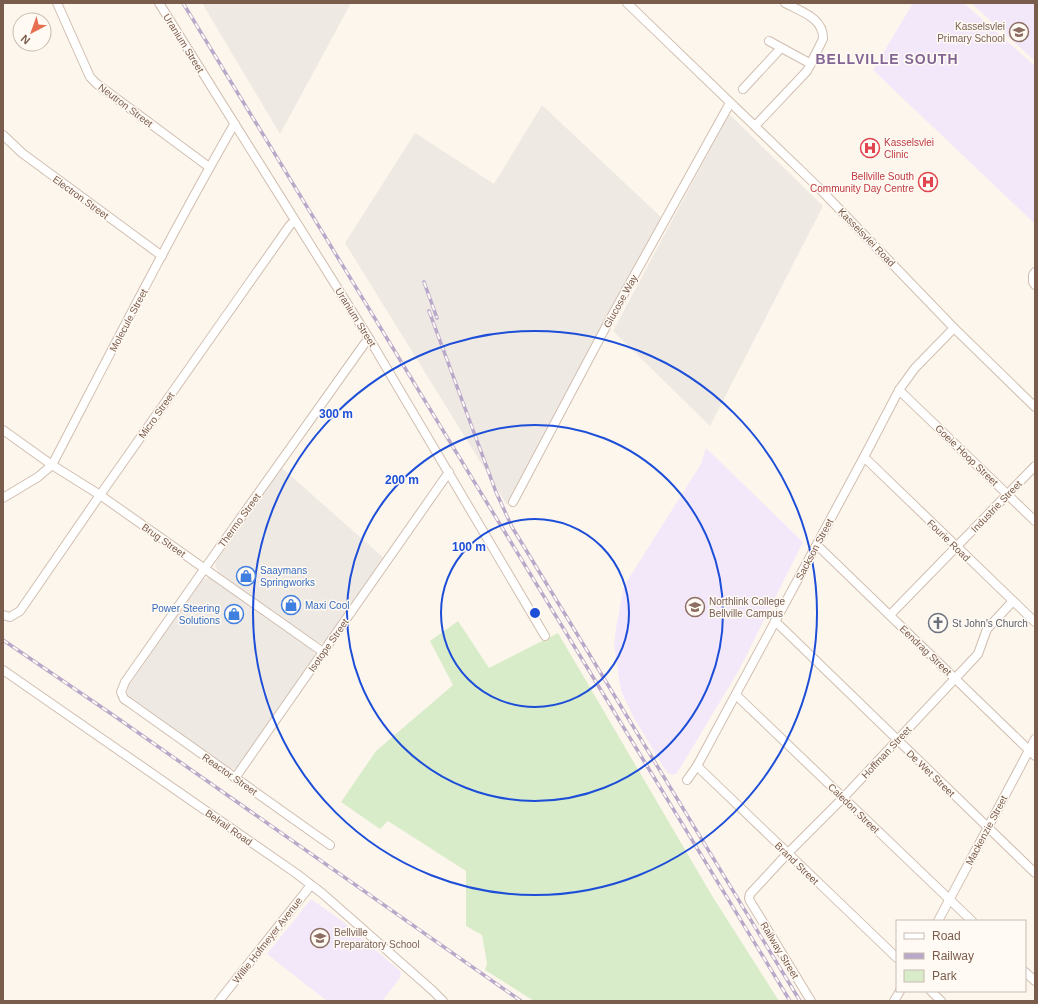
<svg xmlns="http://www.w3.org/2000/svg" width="1038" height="1004" viewBox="0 0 1038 1004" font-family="Helvetica,sans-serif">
<rect width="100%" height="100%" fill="#fdf6ec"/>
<g fill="#efe9e4">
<polygon points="202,3 351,3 280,134"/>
<polygon points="542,105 663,219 609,315 507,505 345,243 415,133 494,184"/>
<polygon points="729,114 823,206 710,426 613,331"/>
<polygon points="282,468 385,559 325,642 323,643 317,642 219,573 215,566 217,560"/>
<polygon points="209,577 312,649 315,655 315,656 238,767 235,769 228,768 131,699 127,694 128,687 201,581"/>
</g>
<g fill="#f3e8fa">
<polygon points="913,3 964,3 1035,66 1035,224 873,70"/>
<polygon points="971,3 1035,3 1035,61"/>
<polygon points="706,448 803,542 739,670 682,765 676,774 672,775 668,773 664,768 634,718 621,691 614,645 616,628 624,586 701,464"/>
<polygon points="311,899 342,921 401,972 400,978 382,1001 327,1001 267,954"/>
</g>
<polygon fill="#d8ecc9" points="458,621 489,668 558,633 711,894 779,1001 534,1001 485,970 487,963 482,935 466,926 466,871 388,821 380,829 341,802 376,751 453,685 430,641"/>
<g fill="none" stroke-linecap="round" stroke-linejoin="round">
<g stroke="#d1beb0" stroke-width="10">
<g id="minor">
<polyline points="57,3 90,77 97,84 209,167"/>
<polyline points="159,3 370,340 545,636"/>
<polyline points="627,3 818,187 954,328 1035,407"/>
<polyline points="769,41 811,64"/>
<polyline points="743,89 781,48"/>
<path d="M755 126 807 71 823 39C824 18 800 11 785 3"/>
<polyline points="3,135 22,153 162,256"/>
<polyline points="1035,272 1033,275 1033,282 1035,285"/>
<polyline points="899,390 1035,521"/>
<polyline points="3,430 52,465 100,495 323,652"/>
<polyline points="864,457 1035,622"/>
<path d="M3 498 38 477 52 465C111 352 169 238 232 128L235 124"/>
<polyline points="513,502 609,321 730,103"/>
<polyline points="817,545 1035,756"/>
<polyline points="3,615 10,617 20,611 100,495 290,225 295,221"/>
<polyline points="890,615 1035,466"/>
<polyline points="775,621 1035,873"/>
<polyline points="3,670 297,874 323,894 432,990 443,1001"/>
<polyline points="736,695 972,921"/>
<polyline points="697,766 897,958"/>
<polyline points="235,778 449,472"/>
<polyline points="687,780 697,766 864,457 899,390 915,368 954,328"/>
<polyline points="330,845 130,703 124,699 121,692 125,682 205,568 365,343 370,340"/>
<polyline points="938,921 1035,739"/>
<polyline points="1025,972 1035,981"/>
<polyline points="931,991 941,1001"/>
<polyline points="219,1001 311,885"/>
<polyline points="811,1001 750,901 749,898 750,894 787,854 844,797 978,654 987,629 1013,601"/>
<polyline points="894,1001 900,991"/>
</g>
</g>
<use href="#minor" stroke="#fff" stroke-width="8"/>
<g stroke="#b9a8c9" stroke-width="3.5">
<g id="rail">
<polyline points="183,3 790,1001"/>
<polyline points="424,282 437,318"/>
<polyline points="429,311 496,492 512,527 800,1001"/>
<polyline points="3,640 113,715 521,1001"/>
</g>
</g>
<use href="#rail" stroke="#fffaf3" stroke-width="2" stroke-dasharray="6" stroke-linecap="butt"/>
</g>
<g fill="none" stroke="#1d4ed8" stroke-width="2">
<circle cx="535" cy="613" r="94"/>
<circle cx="535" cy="613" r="188"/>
<circle cx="535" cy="613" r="282"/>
</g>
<defs>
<g id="school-ring" transform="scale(1)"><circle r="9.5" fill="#fffaf3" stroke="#8d6e63" stroke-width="1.5"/><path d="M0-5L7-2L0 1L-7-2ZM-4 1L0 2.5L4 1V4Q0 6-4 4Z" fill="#8d6e63"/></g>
<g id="hospital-ring" transform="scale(1)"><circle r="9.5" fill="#fffaf3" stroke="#e0444e" stroke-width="1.5"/><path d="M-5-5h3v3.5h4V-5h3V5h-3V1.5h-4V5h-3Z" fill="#e0444e"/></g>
<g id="shop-ring" transform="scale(1)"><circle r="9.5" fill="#fffaf3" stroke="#3f7fe0" stroke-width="1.5"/><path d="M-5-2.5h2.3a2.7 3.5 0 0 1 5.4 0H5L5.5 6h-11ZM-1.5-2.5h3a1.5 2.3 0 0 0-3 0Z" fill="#3f7fe0"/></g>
<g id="university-ring" transform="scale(1)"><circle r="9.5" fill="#fffaf3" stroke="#8d6e63" stroke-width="1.5"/><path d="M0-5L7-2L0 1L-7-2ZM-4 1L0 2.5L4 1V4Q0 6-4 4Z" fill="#8d6e63"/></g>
<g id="church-ring" transform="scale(1)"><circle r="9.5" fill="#fffaf3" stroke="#6b7280" stroke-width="1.5"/><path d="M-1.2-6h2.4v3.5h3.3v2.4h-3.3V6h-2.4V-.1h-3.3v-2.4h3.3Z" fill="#6b7280"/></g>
</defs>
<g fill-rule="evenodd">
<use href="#school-ring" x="1019" y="32"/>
<use href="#hospital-ring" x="870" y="148"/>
<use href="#hospital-ring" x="928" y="182"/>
<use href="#shop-ring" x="246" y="576"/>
<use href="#shop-ring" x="291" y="605"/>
<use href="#university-ring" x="695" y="607"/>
<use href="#shop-ring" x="234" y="614"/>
<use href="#church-ring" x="938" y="623"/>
<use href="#school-ring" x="320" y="938"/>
</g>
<g text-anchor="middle" stroke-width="3" stroke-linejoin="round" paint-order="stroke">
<g font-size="10" fill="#785e54" stroke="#fffaf3" text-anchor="start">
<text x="1005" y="30" text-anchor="end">Kasselsvlei<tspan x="1005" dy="12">Primary School</tspan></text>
<text x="709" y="605">Northlink College<tspan x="709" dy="12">Bellville Campus</tspan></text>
<text x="334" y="936">Bellville<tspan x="334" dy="12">Preparatory School</tspan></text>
</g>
<g font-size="10" fill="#7a5c4d" stroke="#fffaf3">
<text transform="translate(184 43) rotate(58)" y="4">Uranium Street</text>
<text transform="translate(126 105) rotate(37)" y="4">Neutron Street</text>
<text transform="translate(81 197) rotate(36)" y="4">Electron Street</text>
<text transform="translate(867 237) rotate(46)" y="4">Kasselsvlei Road</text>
<text transform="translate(620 301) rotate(-61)" y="4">Glucose Way</text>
<text transform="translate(356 317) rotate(58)" y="4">Uranium Street</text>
<text transform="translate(128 320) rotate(-62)" y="4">Molecule Street</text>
<text transform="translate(156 415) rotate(-55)" y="4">Micro Street</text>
<text transform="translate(967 455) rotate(44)" y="4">Goeie Hoop Street</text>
<text transform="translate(996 506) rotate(-46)" y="4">Industrie Street</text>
<text transform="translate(239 520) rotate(-54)" y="4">Thermo Street</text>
<text transform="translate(164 540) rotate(35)" y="4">Brug Street</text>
<text transform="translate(949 540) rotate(44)" y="4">Fourie Road</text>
<text transform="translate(814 549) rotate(-62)" y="4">Sackson Street</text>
<text transform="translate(328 645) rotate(-55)" y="4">Isotope Street</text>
<text transform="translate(926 650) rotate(44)" y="4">Eendrag Street</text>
<text transform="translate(886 752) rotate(-47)" y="4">Hoffman Street</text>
<text transform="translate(931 773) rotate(44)" y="4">De Wet Street</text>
<text transform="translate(230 774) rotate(35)" y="4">Reactor Street</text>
<text transform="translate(854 808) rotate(44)" y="4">Caledon Street</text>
<text transform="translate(229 827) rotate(35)" y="4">Belrail Road</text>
<text transform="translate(986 830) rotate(-62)" y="4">Mackenzie Street</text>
<text transform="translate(797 863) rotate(44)" y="4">Brand Street</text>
<text transform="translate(267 940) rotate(-52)" y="4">Willie Hofmeyer Avenue</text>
<text transform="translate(780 950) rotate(59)" y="4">Railway Street</text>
</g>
<g font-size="10" fill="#be3a42" stroke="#fffaf3" text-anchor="start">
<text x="884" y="146">Kasselsvlei<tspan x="884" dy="12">Clinic</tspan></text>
<text x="914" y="180" text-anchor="end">Bellville South<tspan x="914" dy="12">Community Day Centre</tspan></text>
</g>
<g font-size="10" fill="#366cbe" stroke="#fffaf3" text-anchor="start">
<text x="260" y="574">Saaymans<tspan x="260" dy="12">Springworks</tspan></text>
<text x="305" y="609">Maxi Cool</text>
<text x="220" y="612" text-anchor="end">Power Steering<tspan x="220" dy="12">Solutions</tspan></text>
</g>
<g font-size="10" fill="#5b616d" stroke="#fffaf3" text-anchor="start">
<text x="952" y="627">St John's Church</text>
</g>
<g font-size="14" font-weight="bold" letter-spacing="1" fill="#846695" stroke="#fffaf3">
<text x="887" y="64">BELLVILLE SOUTH</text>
</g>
</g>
<circle cx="535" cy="613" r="6" fill="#1d4ed8" stroke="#fffaf3" stroke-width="2"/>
<g font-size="12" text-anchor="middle" font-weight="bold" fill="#1d4ed8" stroke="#fffaf3" stroke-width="3" stroke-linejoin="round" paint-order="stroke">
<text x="336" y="418">300 m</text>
<text x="402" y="484">200 m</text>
<text x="469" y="551">100 m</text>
</g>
<rect width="1038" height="1004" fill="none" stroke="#7a5c4d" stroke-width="8"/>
<rect x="896" y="920" width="130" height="72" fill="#fffaf3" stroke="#cabbb1"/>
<rect x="904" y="933" width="20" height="6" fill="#ffffff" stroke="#cabbb1"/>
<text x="932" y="940" font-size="12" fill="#7a5c4d">Road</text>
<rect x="904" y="953" width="20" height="6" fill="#b9a8c9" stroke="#cabbb1"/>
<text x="932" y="960" font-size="12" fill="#7a5c4d">Railway</text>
<rect x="904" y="970" width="20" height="12" fill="#d8ecc9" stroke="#cabbb1"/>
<text x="932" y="980" font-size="12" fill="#7a5c4d">Park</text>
<g transform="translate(32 32) rotate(221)"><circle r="19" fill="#fffaf3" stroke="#cabbb1"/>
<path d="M0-3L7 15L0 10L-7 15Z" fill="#e76f51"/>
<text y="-6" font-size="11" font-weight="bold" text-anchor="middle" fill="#7a5c4d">N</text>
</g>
</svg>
